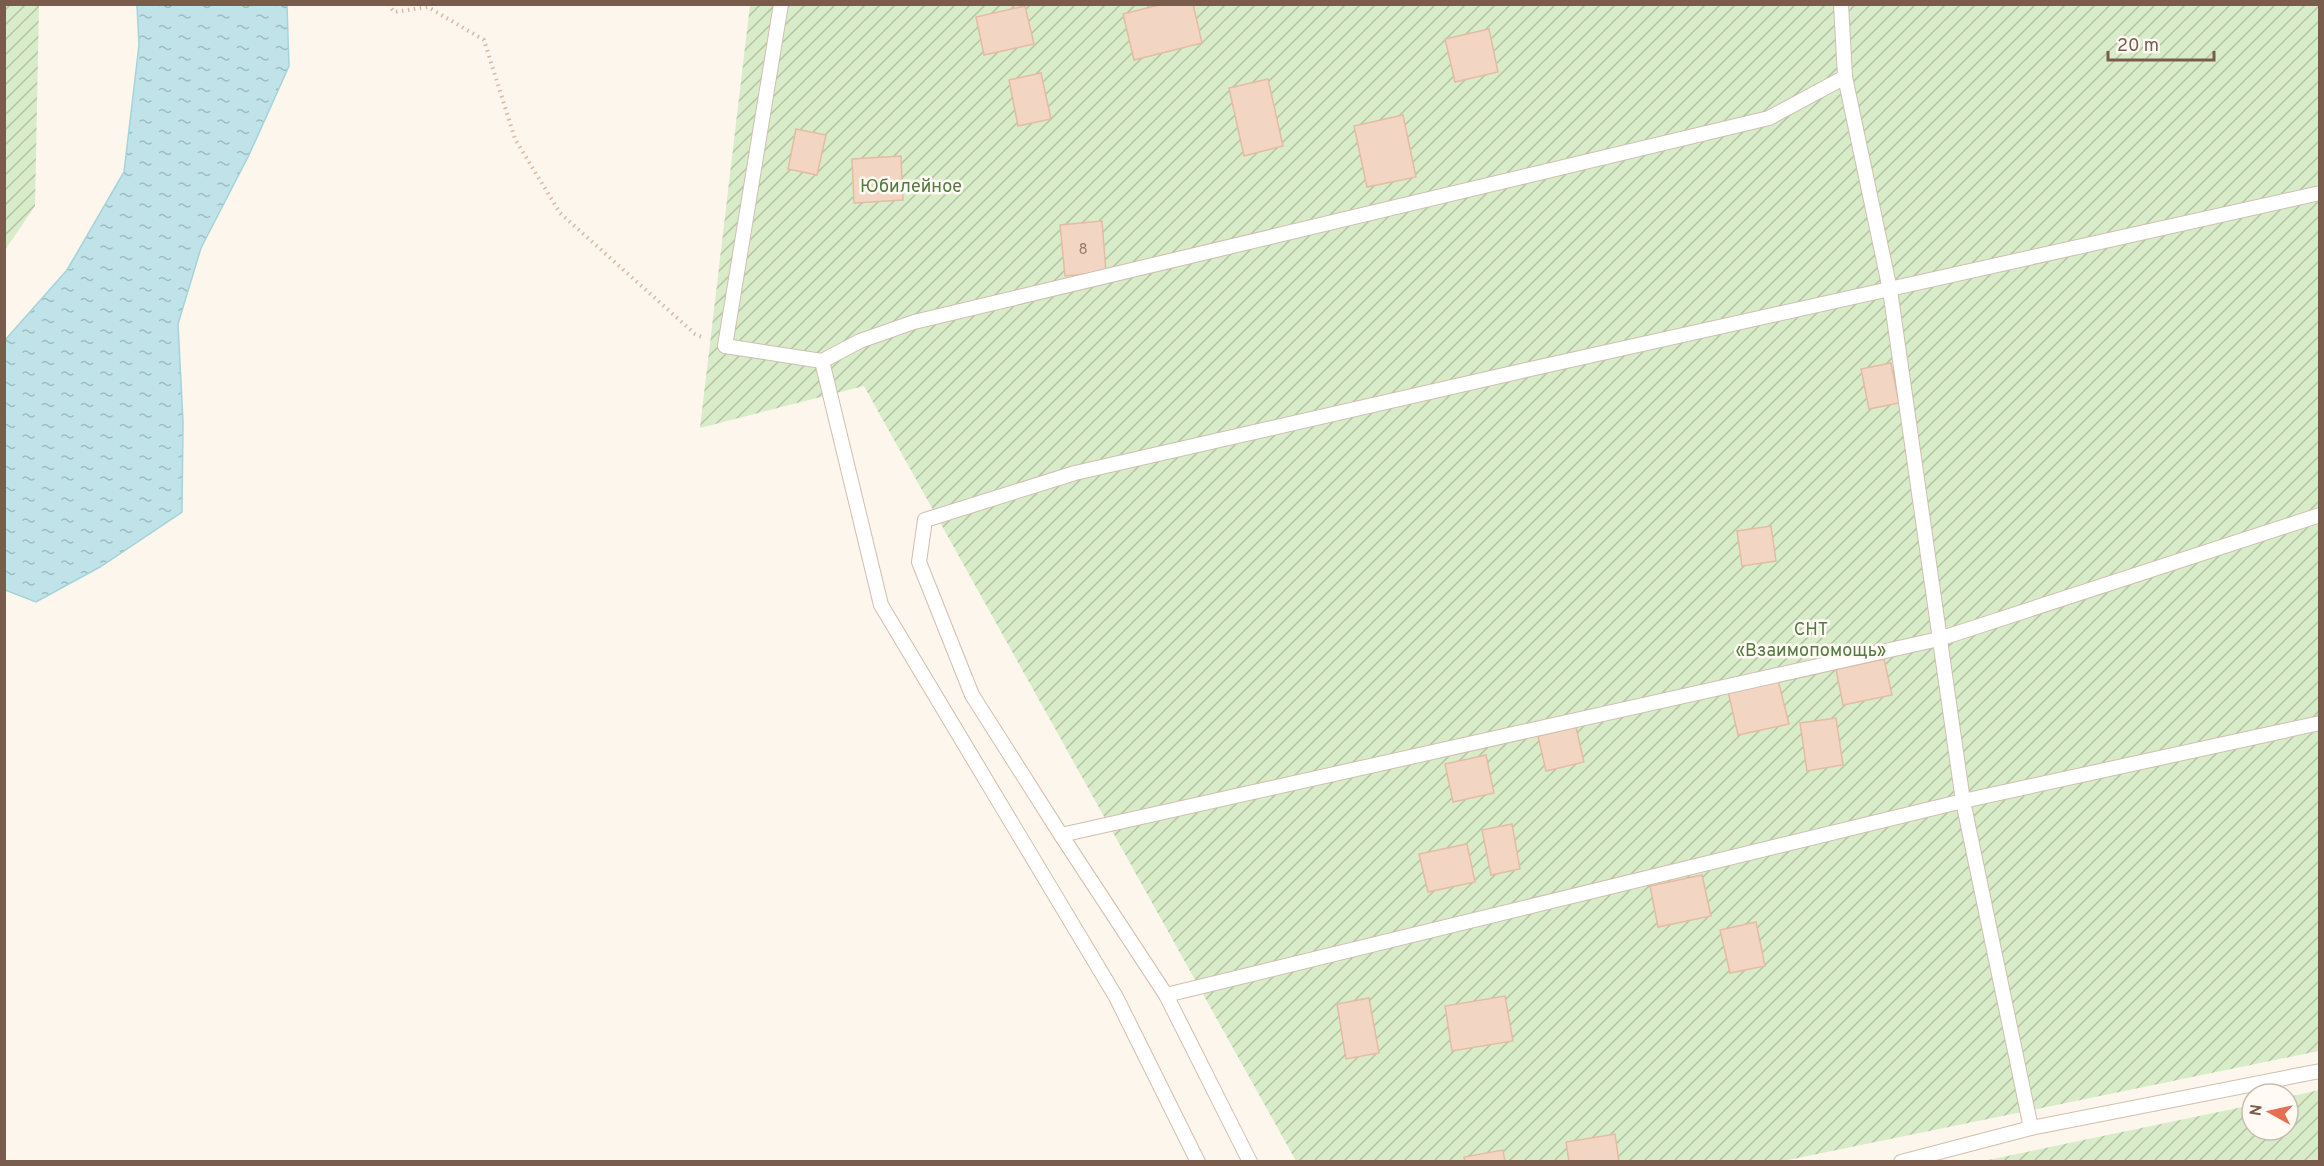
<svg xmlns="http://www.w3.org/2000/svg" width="2324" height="1166" viewBox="0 0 2324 1166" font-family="Overpass,sans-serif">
<defs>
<pattern id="garden-furrows" width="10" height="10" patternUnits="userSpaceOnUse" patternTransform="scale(1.5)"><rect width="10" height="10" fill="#d8ecc9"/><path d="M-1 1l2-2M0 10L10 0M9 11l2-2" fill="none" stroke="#b4c2a5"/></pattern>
<pattern id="water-ripples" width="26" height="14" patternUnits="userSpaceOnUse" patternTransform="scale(1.5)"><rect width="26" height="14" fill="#bfe3e8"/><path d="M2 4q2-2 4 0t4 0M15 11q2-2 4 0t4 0" fill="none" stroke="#a0bbbe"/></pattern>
</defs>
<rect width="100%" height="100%" fill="#fdf6ec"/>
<g fill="url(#garden-furrows)">
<polygon points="5,4 39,5 35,206 5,250"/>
<polygon points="750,5 2319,5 2319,1051 1783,1161 1296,1161 864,386 700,428"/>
<polygon points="2319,1090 2319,1161 1983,1161 2252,1105 2252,1130 2288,1130 2288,1097"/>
</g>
<polygon fill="url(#water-ripples)" stroke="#a5d3da" stroke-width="1.5" points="137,5 287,5 289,66 249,155 201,248 178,324 183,422 182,512 100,567 36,602 5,590 5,340 67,270 124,172 139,45"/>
<g fill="#f3d5c3" stroke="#e6bba3" stroke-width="1.5">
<polygon points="1163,4 1193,4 1202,43 1134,60 1123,14"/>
<polygon points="1025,6 1034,44 984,55 976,17"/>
<polygon points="1489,29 1498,72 1455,82 1445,39"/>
<polygon points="1041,73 1051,119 1018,126 1009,80"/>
<polygon points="1268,79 1283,146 1244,156 1229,88"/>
<polygon points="1403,115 1416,177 1367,187 1354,126"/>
<polygon points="796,129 826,135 817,175 788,169"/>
<polygon points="901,156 903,200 854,203 852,159"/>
<polygon points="1102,221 1106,272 1065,276 1060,225"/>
<polygon points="1891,363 1899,403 1869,409 1861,369"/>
<polygon points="1771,526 1776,561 1742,566 1737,531"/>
<polygon points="1884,659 1892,695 1843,705 1836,669"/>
<polygon points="1778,680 1789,724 1738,735 1728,691"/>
<polygon points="1836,718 1843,765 1807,771 1800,723"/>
<polygon points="1576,727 1584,762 1546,771 1538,736"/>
<polygon points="1486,755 1494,793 1453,802 1445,764"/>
<polygon points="1512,824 1520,869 1491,875 1482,830"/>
<polygon points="1467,844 1475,882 1428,892 1419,854"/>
<polygon points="1702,875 1711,916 1658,927 1650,886"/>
<polygon points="1756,922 1765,966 1730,973 1720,930"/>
<polygon points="1505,996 1513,1041 1452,1051 1445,1006"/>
<polygon points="1369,998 1379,1053 1346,1059 1337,1004"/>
<polygon points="1615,1134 1619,1162 1569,1162 1566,1142"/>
<polygon points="1503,1150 1505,1162 1465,1162 1464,1157"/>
</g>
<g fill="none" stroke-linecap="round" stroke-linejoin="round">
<g stroke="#d1beb0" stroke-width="16">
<g id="service">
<polyline points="781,4 725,346 822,361"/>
<polyline points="1845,77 1890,290 1963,801 2031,1128"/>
<polyline points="1061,835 1939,639 2320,515"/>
<polyline points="1166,995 1963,801 2320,723"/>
<polyline points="1198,1162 1116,997 881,605 822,361 860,341 914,322 1769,118 1845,77 1841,4"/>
<polyline points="1250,1162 1166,995 1061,835 972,695 919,562 925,520 1075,473 1526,370 2320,193"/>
<polyline points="1901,1162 2031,1128 2320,1071"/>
</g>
</g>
<polyline stroke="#d9b8a5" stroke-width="4" stroke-dasharray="1.5 4.5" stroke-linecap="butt" points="388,4 394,12 428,7 484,40 515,139 560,213 695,334 702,337"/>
<use href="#service" stroke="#fff" stroke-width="14"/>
</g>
<g text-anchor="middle" stroke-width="5" stroke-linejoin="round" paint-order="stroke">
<g font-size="15" fill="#987a6a">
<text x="1083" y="254">8</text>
</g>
<g font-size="18" fill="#537a41" stroke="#fffaf3">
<text x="911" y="192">Юбилейное</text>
<text x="1811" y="635">СНТ<tspan x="1811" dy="21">«Взаимопомощь»</tspan></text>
</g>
</g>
<rect width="2324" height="1166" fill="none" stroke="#7a5c4d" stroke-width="12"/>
<g transform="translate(2270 1112) rotate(278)"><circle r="28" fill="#fffaf3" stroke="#cabbb1" stroke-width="1.5"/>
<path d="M0-4.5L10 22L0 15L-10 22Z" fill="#e76f51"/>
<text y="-9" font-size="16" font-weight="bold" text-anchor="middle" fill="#7a5c4d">N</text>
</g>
<path d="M2108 51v9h106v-9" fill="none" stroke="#7a5c4d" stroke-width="3"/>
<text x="2117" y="51" font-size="18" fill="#7a5c4d" stroke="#fffaf3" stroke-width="4.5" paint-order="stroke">20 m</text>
</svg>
